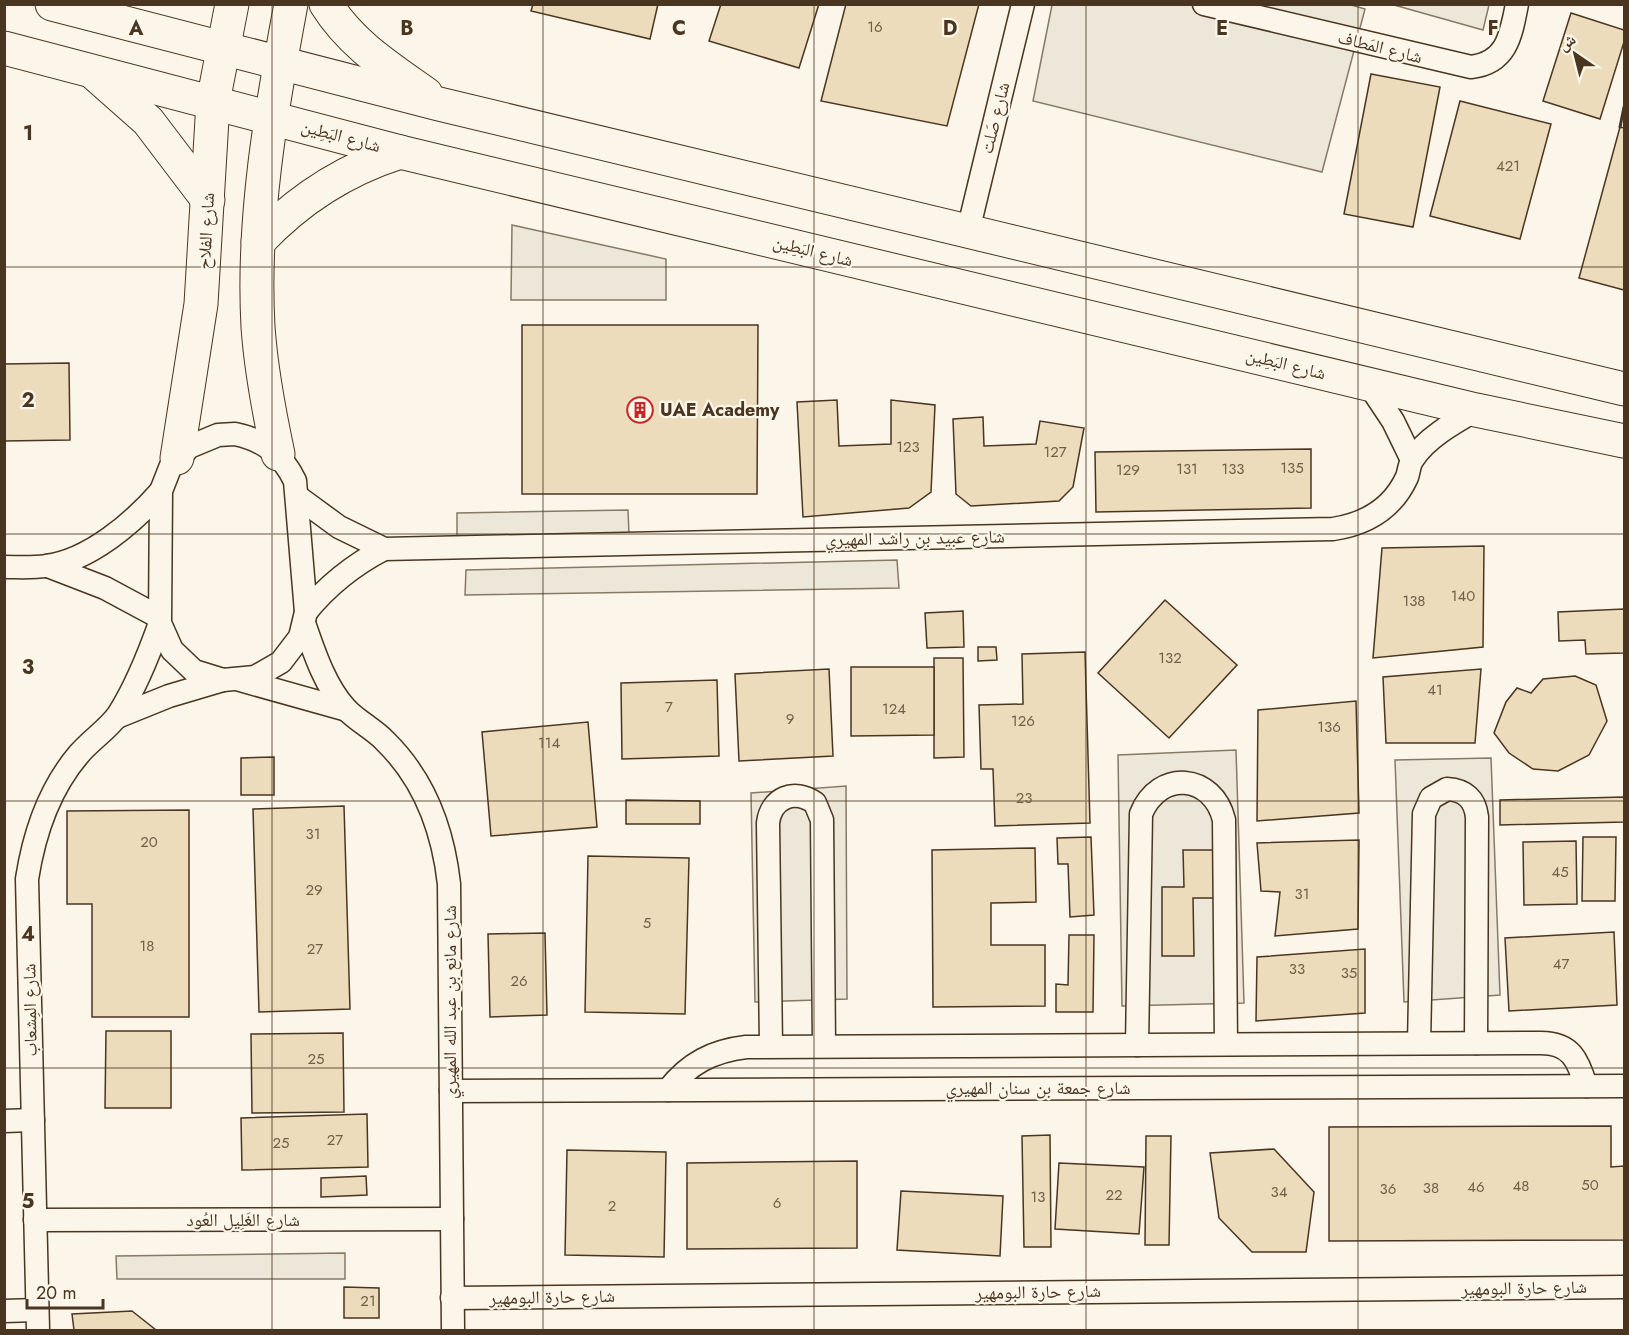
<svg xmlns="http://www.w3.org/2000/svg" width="1629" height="1335" viewBox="0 0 1629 1335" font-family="Jost,'Noto Naskh Arabic',sans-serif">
<rect width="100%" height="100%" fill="#fbf6e9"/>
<g fill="#ede7d9" stroke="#887966" stroke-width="1.5">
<polygon points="1348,4 1365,9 1322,172 1033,101 1052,5"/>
<polygon points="1394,5 1489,5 1483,30"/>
<polygon points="512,225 666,259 666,300 511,300"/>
<polygon points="628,510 629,534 457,539 457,513"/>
<polygon points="897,560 899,588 465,595 466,570"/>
<polygon points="1236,750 1244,1003 1122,1006 1118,755"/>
<polygon points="1491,758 1500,995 1404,1002 1395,760"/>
<polygon points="846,786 847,999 755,1002 751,793"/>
<polygon points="345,1253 345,1279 117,1279 116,1256"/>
</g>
<g fill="#ecdcbc" stroke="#4a3520" stroke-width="1.5">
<polygon points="533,4 658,4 650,39 531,11"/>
<polygon points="721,4 819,4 799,68 709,41"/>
<polygon points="846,4 979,4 947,126 821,101"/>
<polygon points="1571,13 1624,30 1624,42 1600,119 1543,101"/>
<polygon points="1371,74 1440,87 1413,227 1344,214"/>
<polygon points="1460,101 1551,124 1520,239 1430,216"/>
<polygon points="1620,127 1624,128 1624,290 1579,278"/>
<polygon points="522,325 758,325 757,494 522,494"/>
<polygon points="69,363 70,440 4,441 4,364"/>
<polygon points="837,400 839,446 891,444 891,400 935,405 931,492 909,508 803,517 797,402"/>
<polygon points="983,417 984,446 1036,444 1040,421 1084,428 1073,487 1059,501 971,506 956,494 953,419"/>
<polygon points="1311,449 1311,508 1096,512 1095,452"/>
<polygon points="1484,546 1483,647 1373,658 1382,548"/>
<polygon points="1165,600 1237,665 1169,738 1098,673"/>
<polygon points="1624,609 1624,653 1586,654 1585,640 1559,641 1558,612"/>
<polygon points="963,611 964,647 927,648 925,613"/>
<polygon points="978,647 996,647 997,660 978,661"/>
<polygon points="1085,652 1090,823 995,826 993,769 981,769 979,705 1023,704 1022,654"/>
<polygon points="934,658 963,658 964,757 934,758"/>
<polygon points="851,667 934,667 934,735 851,736"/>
<polygon points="829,669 833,756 739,761 735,674"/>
<polygon points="1481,669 1475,743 1386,743 1383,677"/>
<polygon points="1575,676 1596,685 1607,721 1589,755 1558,771 1533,769 1509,753 1494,733 1506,702 1517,688 1531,693 1543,679"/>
<polygon points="717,680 719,756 622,759 621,683"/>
<polygon points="1356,701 1359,813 1257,821 1258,710"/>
<polygon points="588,722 597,827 491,836 482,732"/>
<polygon points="274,757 274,795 241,795 241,758"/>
<polygon points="1624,797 1624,822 1500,825 1500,800"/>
<polygon points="626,800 700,801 700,824 626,824"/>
<polygon points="344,806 350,1009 259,1012 253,809"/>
<polygon points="189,810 189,1017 92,1017 92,904 67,904 67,811"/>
<polygon points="1091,837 1094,915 1070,917 1068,864 1058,864 1057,838"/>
<polygon points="1583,837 1616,837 1615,901 1582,901"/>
<polygon points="1359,840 1358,929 1275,936 1280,892 1261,891 1257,843"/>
<polygon points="1576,841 1577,904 1524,905 1523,842"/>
<polygon points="1035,848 1036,902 991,903 991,945 1045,945 1045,1006 933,1007 932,850"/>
<polygon points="1183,850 1215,850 1215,898 1193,898 1194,956 1162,956 1162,887 1184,887"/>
<polygon points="588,856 689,858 685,1014 585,1012"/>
<polygon points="1614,932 1617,1005 1509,1011 1505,938"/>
<polygon points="545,933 547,1015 490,1017 488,934"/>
<polygon points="1069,935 1094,935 1093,1012 1056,1012 1056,984 1068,985"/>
<polygon points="1365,949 1365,1013 1256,1021 1257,957"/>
<polygon points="106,1031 171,1031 171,1108 105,1108"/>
<polygon points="343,1033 344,1112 252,1113 251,1034"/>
<polygon points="367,1114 368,1167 242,1170 241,1118"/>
<polygon points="1611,1126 1611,1167 1624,1166 1624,1240 1329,1241 1329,1127"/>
<polygon points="1050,1135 1051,1247 1024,1247 1022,1136"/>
<polygon points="1146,1136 1171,1136 1169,1245 1145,1245"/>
<polygon points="1274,1149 1314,1192 1306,1252 1252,1252 1219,1218 1210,1153"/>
<polygon points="567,1150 666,1152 664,1257 565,1255"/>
<polygon points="857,1161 857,1248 687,1249 687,1163"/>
<polygon points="1059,1163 1144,1167 1139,1234 1055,1229"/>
<polygon points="366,1176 367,1195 321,1197 321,1178"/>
<polygon points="901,1191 1003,1196 1000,1256 897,1250"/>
<polygon points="344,1287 379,1288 379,1318 344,1318"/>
<polygon points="132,1311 156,1330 74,1330 72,1314"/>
</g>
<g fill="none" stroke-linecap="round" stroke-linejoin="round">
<g stroke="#4a3520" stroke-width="25">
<g id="minor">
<path d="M1204 4 1471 67C1507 63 1511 35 1517 4"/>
<polyline points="968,231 1023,4"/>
<polyline points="1369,385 1393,421 1412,460"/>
<path d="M235 434C264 440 282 454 295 481L306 612 300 637 281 662 255 677 223 680 194 671 172 650 160 623 161 491 170 468 189 447 218 435Z"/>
<path d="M298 497 339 527 384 549 1333 529C1366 524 1393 508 1407 477 1409 472 1409 464 1413 459 1426 438 1455 422 1476 410"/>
<polyline points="48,566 105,588 159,617"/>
<path d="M4 567C18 567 33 568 46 566 89 561 134 522 161 491"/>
<path d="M306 612C328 585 353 565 384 549"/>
<path d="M304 623C314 652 325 686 346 709 357 721 374 729 385 741 425 780 443 830 449 884L453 1330"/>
<polyline points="240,680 347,710"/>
<polyline points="117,717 169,696 223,680"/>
<path d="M1419 1043 1424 814 1431 798 1447 789C1465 790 1475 799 1477 817L1476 1043"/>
<path d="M1137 1045 1141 814C1159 769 1213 774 1224 820L1226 1044"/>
<path d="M771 1046 768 823C771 798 794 788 815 803L822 820 824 1046"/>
<path d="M668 1090C689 1063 713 1051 746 1047L1541 1043C1571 1043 1578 1060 1586 1086"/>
<polyline points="451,1091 1624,1086"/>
<polyline points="4,1121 33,1120"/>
<polyline points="35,1220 452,1219"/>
<polyline points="452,1298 1624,1287"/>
<polyline points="4,1311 37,1310"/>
<path d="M38 1330 27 879C34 834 49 789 79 754 91 740 108 729 118 715 136 687 149 654 160 623"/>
</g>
</g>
<g stroke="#4a3520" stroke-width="35">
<g id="secondary">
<polyline points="52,4 439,104 1624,389"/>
<path d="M326 4C351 44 388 67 426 94"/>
<polyline points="4,48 400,152 1476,410 1624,441"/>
<polyline points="96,75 148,121 208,200"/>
<path d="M258 242C299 199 344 170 400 152"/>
<path d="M278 454C269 412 261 370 258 327 252 219 271 111 291 4"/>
<polyline points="177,458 201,304 213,102 232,4"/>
</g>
</g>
<use href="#minor" stroke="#fbf6e9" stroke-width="22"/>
<use href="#secondary" stroke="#fbf6e9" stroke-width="33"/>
<polyline stroke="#4a3520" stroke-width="3" points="1620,127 1624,107"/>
</g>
<path fill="none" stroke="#4a3520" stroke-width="1.5" stroke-opacity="0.55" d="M272 4V1330M543 4V1330M814 4V1330M1086 4V1330M1358 4V1330M4 267H1624M4 534H1624M4 801H1624M4 1068H1624"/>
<defs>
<g id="building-ring" transform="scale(1.35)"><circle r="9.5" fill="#fbf6e9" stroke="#c62828" stroke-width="1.5"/><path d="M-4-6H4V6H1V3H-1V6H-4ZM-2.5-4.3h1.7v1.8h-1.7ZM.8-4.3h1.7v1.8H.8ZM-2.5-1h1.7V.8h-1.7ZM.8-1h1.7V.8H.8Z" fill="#c62828"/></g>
</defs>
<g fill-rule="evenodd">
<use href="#building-ring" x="640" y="410"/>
</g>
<g text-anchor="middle" stroke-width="4.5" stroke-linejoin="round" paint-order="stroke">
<g font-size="15" fill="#725f47">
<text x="875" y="32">16</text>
<text x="1508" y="171">421</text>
<text x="908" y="452">123</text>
<text x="1055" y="457">127</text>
<text x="1292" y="473">135</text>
<text x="1187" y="474">131</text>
<text x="1233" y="474">133</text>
<text x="1128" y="475">129</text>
<text x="1463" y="601">140</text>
<text x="1414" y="606">138</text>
<text x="1170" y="663">132</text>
<text x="1435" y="695">41</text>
<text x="669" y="712">7</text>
<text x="894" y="714">124</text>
<text x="790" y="724">9</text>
<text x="1023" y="726">126</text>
<text x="1329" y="732">136</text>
<text x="549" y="748">114</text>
<text x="1024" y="803">23</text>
<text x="313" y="839">31</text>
<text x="149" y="847">20</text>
<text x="1560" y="877">45</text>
<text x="314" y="895">29</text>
<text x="1302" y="899">31</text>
<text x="647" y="928">5</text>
<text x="147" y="951">18</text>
<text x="315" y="954">27</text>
<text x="1561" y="969">47</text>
<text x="1297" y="974">33</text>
<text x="1349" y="978">35</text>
<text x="519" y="986">26</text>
<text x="316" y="1064">25</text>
<text x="335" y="1145">27</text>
<text x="281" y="1148">25</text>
<text x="1590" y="1190">50</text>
<text x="1521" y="1191">48</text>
<text x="1476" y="1192">46</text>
<text x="1431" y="1193">38</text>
<text x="1388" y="1194">36</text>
<text x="1279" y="1197">34</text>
<text x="1114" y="1200">22</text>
<text x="1038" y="1202">13</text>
<text x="777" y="1208">6</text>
<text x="612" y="1211">2</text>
<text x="368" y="1306">21</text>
</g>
<g font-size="18" fill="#4a3520" stroke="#fbf6e9">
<text transform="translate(1380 47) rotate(14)" y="6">شارع المَطاف</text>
<text transform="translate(995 118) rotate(-76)" y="6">شارع صَلت</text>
<text transform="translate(341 136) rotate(15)" y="6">شارع البَطِين</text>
<text transform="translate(206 231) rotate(-87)" y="6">شارع الفلاح</text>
<text transform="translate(813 251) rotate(14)" y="6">شارع البَطِين</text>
<text transform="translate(1286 364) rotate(14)" y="6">شارع البَطِين</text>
<text transform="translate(915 538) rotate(-1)" y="6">شارع عبيد بن راشد المهيري</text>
<text transform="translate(450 1002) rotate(-90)" y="6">شارع مانع بن عبد الله المهيري</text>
<text transform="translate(30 1010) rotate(-91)" y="6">شارع المِشعاب</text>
<text x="1038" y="1094">شارع جمعة بن سنان المهيري</text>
<text x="243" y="1226">شارع الغَلِيل العُود</text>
<text transform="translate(1524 1288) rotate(-1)" y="6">شارع حارة البومهير</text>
<text transform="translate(1038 1292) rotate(-1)" y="6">شارع حارة البومهير</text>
<text transform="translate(552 1297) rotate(-1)" y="6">شارع حارة البومهير</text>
</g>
<g font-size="18" font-weight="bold" fill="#4a3520" stroke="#fbf6e9" text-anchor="start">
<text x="660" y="416">UAE Academy</text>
</g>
</g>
<g font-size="20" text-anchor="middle" font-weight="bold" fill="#4a3520" stroke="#fbf6e9" stroke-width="4.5" stroke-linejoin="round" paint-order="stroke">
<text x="136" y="35">A</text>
<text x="407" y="35">B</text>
<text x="679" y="35">C</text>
<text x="950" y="35">D</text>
<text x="1222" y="35">E</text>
<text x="1493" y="35">F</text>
<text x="28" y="140">1</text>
<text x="28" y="407">2</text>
<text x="28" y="674">3</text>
<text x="28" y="941">4</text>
<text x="28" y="1208">5</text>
</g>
<rect width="1629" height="1335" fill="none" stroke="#4a3520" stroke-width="12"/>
<g transform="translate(1575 54) rotate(325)" stroke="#fbf6e9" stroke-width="4.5" paint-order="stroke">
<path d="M0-4.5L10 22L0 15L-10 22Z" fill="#4a3520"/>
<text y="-9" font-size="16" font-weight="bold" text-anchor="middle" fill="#4a3520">ش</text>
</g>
<path d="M27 1299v9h76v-9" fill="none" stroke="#4a3520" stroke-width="3"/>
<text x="36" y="1299" font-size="18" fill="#4a3520" stroke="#fbf6e9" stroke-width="4.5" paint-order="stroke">20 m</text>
</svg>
